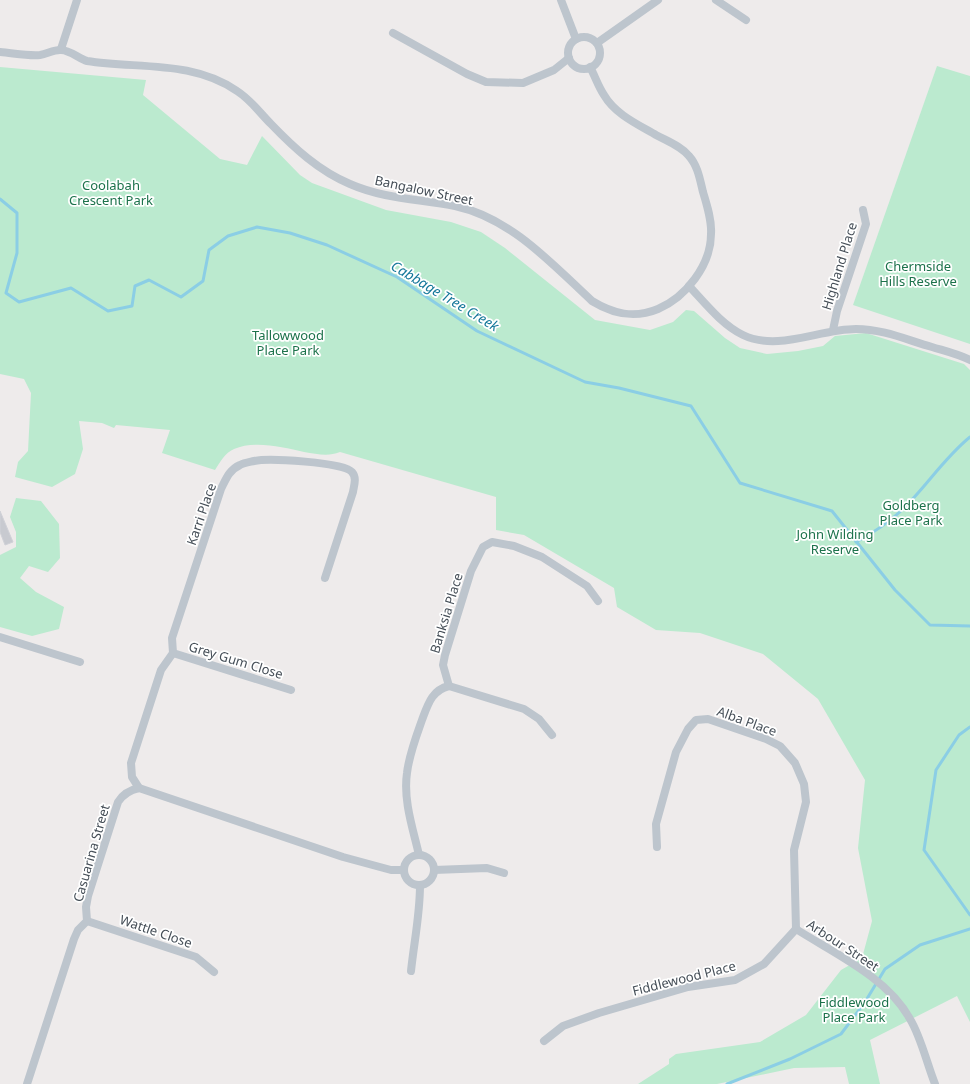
<svg xmlns="http://www.w3.org/2000/svg" width="970" height="1084" viewBox="0 0 970 1084" font-family="'Noto Sans',sans-serif">
<rect width="100%" height="100%" fill="#eeebeb"/>
<g fill="#bbeacf">
<polygon points="937,66 970,76 970,344 853,305"/>
<path d="M0 67 146 80 143 95 220 159 247 165 262 136 300 175 312 183 386 210 451 222 481 232 505 248 595 320 650 330 673 322 686 310 694 311 725 338 740 348 767 354 798 351 823 346 835 336 866 333 964 364 970 370V1022L957 996 870 1040 880 1084H849L845 1067 794 1068 717 1084H638L669 1064V1059L676 1054 760 1042 806 1015 841 970 862 958 872 921 858 848 865 780 818 699 763 654 700 633 656 630 617 607 614 588 524 535 496 530V497L340 452C328 457 317 454 304 452 283 447 254 440 234 449 225 453 220 462 215 470L162 453 170 430 116 425 114 428 102 423 79 421 83 449 75 474 52 487 15 477 18 462 28 451 31 393 24 379 0 374Z"/>
<polygon points="16,498 41,501 59,524 60,558 48,572 29,566 20,578 36,592 64,607 59,629 32,636 0,627 0,555 16,547 16,532 10,517"/>
</g>
<g fill="none" stroke-linecap="round" stroke-linejoin="round">
<g stroke="#8bcee5" stroke-width="3">
<polyline points="0,199 17,213 17,253 6,293 19,302 71,288 108,311 132,306 135,286 149,280 181,297 203,281 209,250 228,236 257,227 290,233 327,245 397,277 477,331 585,382 619,388 691,406 740,483 832,511 895,590 930,625 970,626"/>
<path d="M856 542C873 533 888 523 902 510 926 487 944 458 970 437"/>
<polyline points="970,727 959,735 936,770 924,850 970,915"/>
<polyline points="727,1084 790,1059 841,1034 865,1002 885,969 920,945 970,929"/>
</g>
</g>
<polygon fill="#c8cad0" stroke="#d0d1d7" points="0,511 13,542 5,545 0,532"/>
<g fill="none" stroke-linecap="round" stroke-linejoin="round">
<g stroke="#bdc5cd" stroke-width="8">
<polyline points="561,0 576,39"/>
<polyline points="716,0 746,20"/>
<polyline points="393,33 467,74 486,82 523,83 554,70 569,58"/>
<circle cx="584" cy="53" r="16"/>
<polyline points="597,43 658,0"/>
<polyline points="61,49 77,0"/>
<path d="M0 52C13 53 27 56 40 55 47 54 53 50 60 50 69 49 79 59 87 61 138 69 192 60 237 91 251 100 259 112 271 124 294 148 319 171 350 184 384 199 420 199 455 206 511 218 552 264 592 301 613 314 634 319 658 309 686 297 711 265 711 234 712 221 707 205 703 192 700 180 698 166 689 156 681 146 667 141 656 135 637 124 615 114 604 95 598 86 595 76 590 67"/>
<path d="M689 286C705 303 722 325 743 335 778 352 819 329 856 329 883 329 907 340 932 347 945 351 958 354 970 360"/>
<polyline points="833,330 837,311 866,224 863,210"/>
<polyline points="0,637 80,662"/>
<polyline points="173,653 291,690"/>
<polyline points="449,686 524,709 539,719 552,735"/>
<path d="M139 788 132 777 131 763 161 670 173 653 172 638 221 489C226 479 229 470 240 465 244 463 250 462 254 461 268 458 344 462 352 472 357 478 354 485 353 492L325 578"/>
<polyline points="657,847 656,824 676,752 688,729 696,720 708,719 766,739 780,746 795,763 804,784 806,802 794,850 796,929"/>
<path d="M419 855C413 829 403 800 407 773 409 755 416 737 422 720 428 704 432 690 449 686L443 665 445 655 471 571 483 547 492 542 514 546 542 557 587 586 598 601"/>
<circle cx="419" cy="870" r="15"/>
<polyline points="434,870 487,868 504,873"/>
<polyline points="87,921 196,957 214,972"/>
<path d="M796 929C835 954 887 977 910 1019 921 1037 927 1064 935 1084"/>
<path d="M411 971C414 942 420 915 420 885"/>
<polyline points="544,1041 563,1026 599,1013 688,987 735,980 764,964 796,929"/>
<path d="M27 1084 74 939 78 930 87 921 86 907 88 896 118 802C123 794 130 790 139 788L343 857 391 870H404"/>
</g>
</g>
<g text-anchor="middle" stroke-width="3.5" stroke-linejoin="round" paint-order="stroke">
<g font-size="13" fill="#1c724b" stroke="#fff">
<text x="111" y="190">Coolabah<tspan x="111" dy="15">Crescent Park</tspan></text>
<text x="918" y="271">Chermside<tspan x="918" dy="15">Hills Reserve</tspan></text>
<text x="288" y="340">Tallowwood<tspan x="288" dy="15">Place Park</tspan></text>
<text x="911" y="510">Goldberg<tspan x="911" dy="15">Place Park</tspan></text>
<text x="835" y="539">John Wilding<tspan x="835" dy="15">Reserve</tspan></text>
<text x="854" y="1007">Fiddlewood<tspan x="854" dy="15">Place Park</tspan></text>
</g>
<g font-size="13" fill="#454e57" stroke="#fff">
<text transform="translate(424 190) rotate(12)" y="5">Bangalow Street</text>
<text transform="translate(839 266) rotate(-73)" y="5">Highland Place</text>
<text transform="translate(201 514) rotate(-71)" y="5">Karri Place</text>
<text transform="translate(446 613) rotate(-73)" y="5">Banksia Place</text>
<text transform="translate(236 660) rotate(17)" y="5">Grey Gum Close</text>
<text transform="translate(747 721) rotate(20)" y="5">Alba Place</text>
<text transform="translate(91 853) rotate(-74)" y="5">Casuarina Street</text>
<text transform="translate(156 931) rotate(19)" y="5">Wattle Close</text>
<text transform="translate(843 945) rotate(33)" y="5">Arbour Street</text>
<text transform="translate(684 978) rotate(-14)" y="5">Fiddlewood Place</text>
</g>
<g font-size="14" font-style="italic" fill="#15789a" stroke="#fff">
<text transform="translate(445 296) rotate(31)" y="5">Cabbage Tree Creek</text>
</g>
</g>
</svg>
